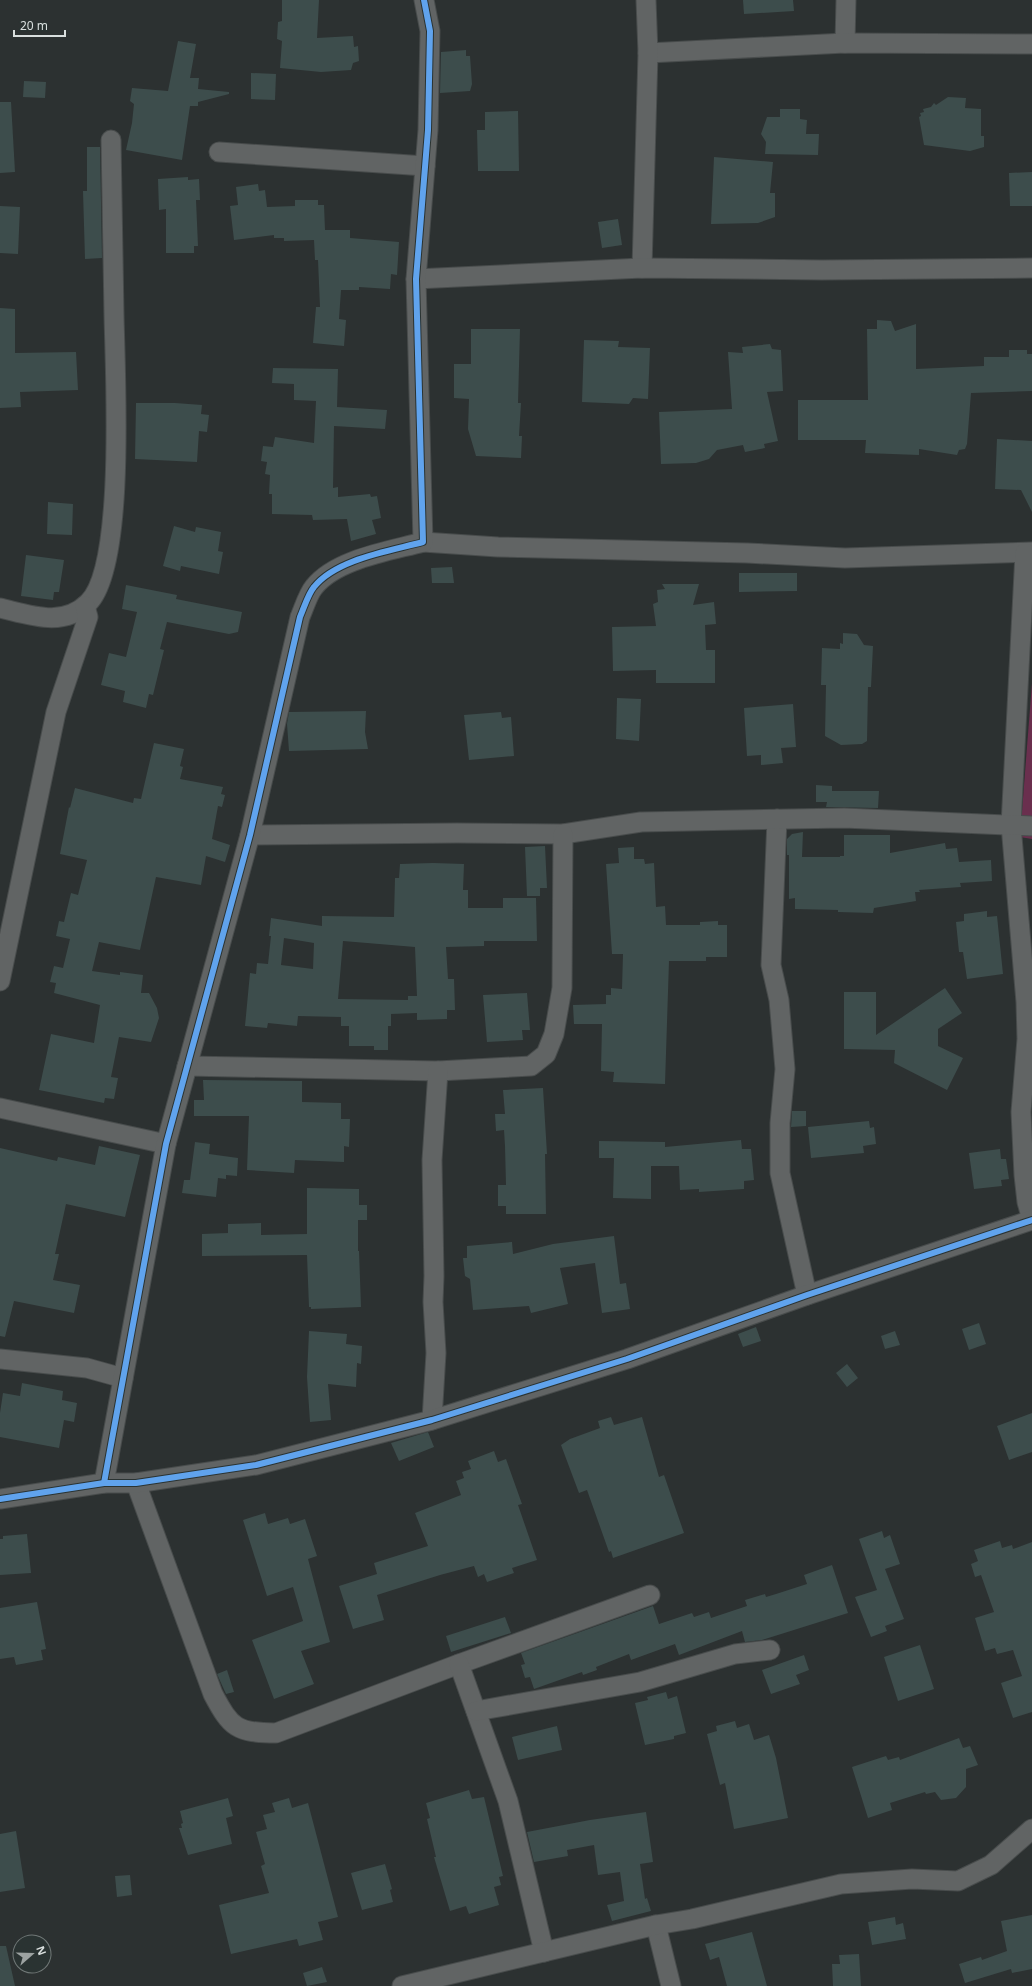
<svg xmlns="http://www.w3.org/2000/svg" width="1032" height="1986" viewBox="0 0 1032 1986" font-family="'Noto Sans',sans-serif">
<rect width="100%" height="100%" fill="#2c3131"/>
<polygon fill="#6a2f4e" points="1032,683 1032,839 1020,837"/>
<g fill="#3d4d4c" fill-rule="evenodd">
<polygon points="282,0 319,0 317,38 353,36 354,47 358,46 359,61 353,63 351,70 321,72 280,68 282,41 277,39 278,22 282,21"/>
<polygon points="743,0 793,0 794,11 744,14"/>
<polygon points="178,41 196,44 190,78 199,78 198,89 229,92 229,94 198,102 198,106 190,106 182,160 126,150 132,123 134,104 130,101 132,88 168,91"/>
<polygon points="466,50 466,56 470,56 472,84 470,91 440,93 441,52"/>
<polygon points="251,73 276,74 275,100 251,99"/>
<polygon points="24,81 46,82 45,98 23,97"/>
<polygon points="948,97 966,98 965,108 981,109 981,136 984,136 984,147 970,151 924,145 919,117 921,116 920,113 924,112 923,109 931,107 934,103 936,105"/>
<polygon points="0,102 11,102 15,172 0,173"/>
<polygon points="780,109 800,109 800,119 807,120 806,134 819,134 818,155 765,154 766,142 761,134 767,117 780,117"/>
<polygon points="518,111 519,171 478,171 477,130 485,130 485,112"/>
<polygon points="87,147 100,147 102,258 85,259 83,191 87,191"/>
<polygon points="714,157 773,162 770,193 775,193 775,217 758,223 711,224"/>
<polygon points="1032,172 1032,206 1010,206 1009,173"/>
<polygon points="188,177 188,180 199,179 200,200 196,200 198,246 194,246 194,253 166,253 166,209 159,210 158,179"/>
<polygon points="258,184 259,191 265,190 267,207 295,206 295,200 318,200 318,205 324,205 325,230 350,230 350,238 399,242 397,275 391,274 390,289 359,287 359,290 341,290 339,319 346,320 344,346 313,343 316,307 320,307 318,260 315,260 314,240 284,241 284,238 274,238 274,235 234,240 230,206 238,205 236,187"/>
<polygon points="0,206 20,207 18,254 0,253"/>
<polygon points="618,219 622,245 602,248 598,222"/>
<polygon points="0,308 15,309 15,353 76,352 78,390 20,392 21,407 0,408"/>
<polygon points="877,320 891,321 895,331 916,324 916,369 984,366 984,357 1009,357 1009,350 1027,350 1027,354 1032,354 1032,391 971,393 967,444 965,449 959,450 957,455 919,449 919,455 865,453 866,440 798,440 798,400 868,400 867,329 877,329"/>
<polygon points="471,329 520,329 518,403 521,403 519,436 522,436 521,458 476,456 468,429 469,399 454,398 454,364 471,364"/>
<polygon points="584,340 619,341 618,347 650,348 648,399 633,398 629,404 582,402"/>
<polygon points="770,344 772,349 781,350 783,391 767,392 778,441 764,444 765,448 745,452 743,445 717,450 709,459 696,463 661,464 659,412 732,409 728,352 743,353 742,347"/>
<polygon points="273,368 338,369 337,407 387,410 385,429 334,426 333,488 338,487 338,497 370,494 371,497 377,496 381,518 372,520 376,534 351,541 347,519 313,520 312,515 272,514 272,494 269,494 270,475 265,474 267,462 261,461 263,446 273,447 275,437 314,443 316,401 294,400 294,384 272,383"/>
<polygon points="136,403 175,403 202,405 201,414 209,415 207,432 199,431 197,462 135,459"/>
<polygon points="997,439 1032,441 1032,512 1021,490 995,489"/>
<polygon points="48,502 73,504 72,535 47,534"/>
<polygon points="174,526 195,532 196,527 221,532 218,551 223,552 219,574 181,566 180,571 163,566"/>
<polygon points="26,555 64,560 59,592 54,592 53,600 21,596"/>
<polygon points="452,567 454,583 432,583 431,568"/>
<polygon points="739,573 797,573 797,591 739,592"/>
<polygon points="662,584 699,584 693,605 714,602 716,624 705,625 706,650 715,650 715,683 656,683 656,670 613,671 612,627 656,626 653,604 658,602 657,590 665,589"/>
<polygon points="126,585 177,595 176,599 242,612 238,632 229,634 167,622 160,649 164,650 153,695 149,694 146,708 123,702 125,691 101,685 109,653 126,657 137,612 122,609"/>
<polygon points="843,633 857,634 864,645 873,646 871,687 868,687 867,741 862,744 841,745 825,736 826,685 821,685 822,648 840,649 840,643 843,644"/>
<polygon points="617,698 641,699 639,741 616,739"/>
<polygon points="793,704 796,747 781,748 783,763 761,765 761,755 747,756 744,708"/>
<polygon points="366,711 365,732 368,749 289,751 287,724 289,712"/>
<polygon points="501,712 502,718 511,717 514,756 469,760 464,715"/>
<polygon points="154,743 184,749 180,766 183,767 180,779 223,787 221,794 225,795 222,807 218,806 212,839 230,845 225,862 206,856 201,885 156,877 140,950 99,942 92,971 120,975 120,972 143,975 141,993 149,993 157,1008 159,1018 151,1042 119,1037 111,1077 118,1078 114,1099 105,1098 104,1103 39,1090 51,1034 94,1043 100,1005 54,993 56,983 50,982 54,966 63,968 70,939 56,936 59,921 64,922 71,893 78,895 87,860 60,854 69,807 70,808 75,788 133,803 134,798 141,799"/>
<polygon points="816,785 832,786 832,791 879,791 878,808 826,807 827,802 816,802"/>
<polygon points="803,832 802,857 840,857 840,856 844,856 844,835 890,835 890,853 945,843 946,849 957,848 959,862 991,860 992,881 960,883 961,887 919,890 920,892 915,892 916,901 874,908 873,913 838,912 838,910 795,909 795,898 789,899 789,855 787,855 787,839 792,834"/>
<polygon points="545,846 547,888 540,888 540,896 527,896 525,847"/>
<polygon points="634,847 634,859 644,859 645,864 654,863 656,907 665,906 666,925 700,925 700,922 718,921 718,925 727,925 727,957 706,957 706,961 669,961 665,1084 613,1082 614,1072 601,1071 602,1024 574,1024 573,1005 606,1004 606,995 611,995 611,988 622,989 623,954 612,954 606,864 619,863 618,848"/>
<path d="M433 863 464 864 463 890H468V908H503V898H536L537 941H484V946L446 947 448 979H454L455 1010H447V1019L417 1020V1013L391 1014V1026H388V1050H374V1046H349V1026H341V1017L298 1016 297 1026 268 1023 267 1028 245 1026 250 973 256 974 257 963 268 964 271 936H269L271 918 322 926V916L394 917 395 878H399L400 864ZM284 938 314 943 313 969 281 965ZM343 941 415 947 417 996H408V1000L338 999Z"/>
<polygon points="987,911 987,917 997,916 1003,974 967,979 963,952 959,952 956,922 964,921 964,914"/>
<polygon points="945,988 962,1013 938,1029 938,1046 963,1058 947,1090 894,1063 895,1050 844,1049 844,992 876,992 876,1035"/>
<polygon points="527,993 530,1030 522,1030 523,1040 487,1042 483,995"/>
<polygon points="203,1080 302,1081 302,1102 341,1103 341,1119 350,1119 349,1147 344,1146 344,1162 295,1160 294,1173 247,1170 249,1116 194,1116 194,1100 204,1100"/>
<polygon points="543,1088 547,1154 545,1154 546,1214 506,1214 506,1206 498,1206 498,1185 506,1185 505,1146 504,1130 496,1131 495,1114 505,1114 503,1090"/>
<polygon points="792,1111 806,1111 806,1126 791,1127"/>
<polygon points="869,1121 870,1128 874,1127 876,1144 863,1146 864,1153 811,1158 808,1127"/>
<polygon points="741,1140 742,1149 751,1149 754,1180 744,1181 744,1189 699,1192 699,1189 680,1190 679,1166 651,1166 651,1199 613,1198 614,1158 599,1158 599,1141 665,1142 665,1147"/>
<polygon points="195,1142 210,1144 209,1154 238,1158 237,1176 226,1175 226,1179 218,1178 216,1197 182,1193 184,1180 190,1180"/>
<polygon points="99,1146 140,1155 125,1217 66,1204 55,1254 59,1254 53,1280 80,1285 74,1313 14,1301 5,1337 0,1336 0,1148 57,1161 58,1157 95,1165"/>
<polygon points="1000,1149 1001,1159 1006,1159 1009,1179 1001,1180 1002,1186 974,1189 969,1153"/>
<polygon points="307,1188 359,1189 359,1205 367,1205 367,1220 358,1220 358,1251 359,1251 361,1307 311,1309 311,1307 309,1307 307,1255 202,1256 202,1234 228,1233 228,1224 261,1223 261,1235 307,1234"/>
<polygon points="614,1236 620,1284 626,1283 630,1309 602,1313 595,1263 560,1268 568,1304 531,1313 529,1306 473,1310 470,1279 465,1276 463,1258 467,1258 467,1246 512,1242 513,1254 553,1244"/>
<polygon points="979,1323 986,1344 969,1350 962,1329"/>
<polygon points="756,1327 761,1341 743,1347 738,1334"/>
<polygon points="309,1331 347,1334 346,1344 362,1346 361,1364 357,1363 356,1387 328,1384 331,1420 310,1422 307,1377"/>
<polygon points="895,1331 900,1345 885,1349 881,1336"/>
<polygon points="847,1364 858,1378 847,1387 836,1373"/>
<polygon points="22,1383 63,1391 62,1400 77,1403 74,1422 64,1420 59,1448 0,1437 0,1413 3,1393 20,1396"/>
<polygon points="1032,1413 1032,1452 1009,1460 997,1426"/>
<polygon points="611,1417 614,1425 642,1417 659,1477 664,1475 684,1533 613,1558 611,1551 609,1552 587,1490 579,1493 561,1445 570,1439 600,1428 598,1421"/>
<polygon points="428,1432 434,1447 399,1461 391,1443"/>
<polygon points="494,1451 498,1462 506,1459 522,1504 518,1505 537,1560 512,1568 514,1573 487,1582 484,1574 478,1577 474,1566 440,1575 377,1595 384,1620 353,1629 339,1586 377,1574 374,1563 428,1546 415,1513 461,1495 456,1481 464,1478 462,1472 471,1469 468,1461"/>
<polygon points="265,1513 268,1524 288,1518 290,1524 305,1519 317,1556 308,1559 330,1642 301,1651 314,1684 274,1699 252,1640 303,1621 293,1587 267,1596 243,1520"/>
<polygon points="882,1531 884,1538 890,1535 900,1564 885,1569 904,1619 885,1626 887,1631 871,1637 855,1597 877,1590 859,1539"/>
<polygon points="27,1534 31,1573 0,1575 0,1539 3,1539 3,1536"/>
<polygon points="1000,1541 1002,1548 1012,1545 1013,1549 1032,1542 1032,1712 1013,1718 1001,1683 1022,1676 1013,1650 997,1654 995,1648 985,1651 975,1618 994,1612 981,1575 975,1577 971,1564 978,1561 974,1550"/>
<polygon points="832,1565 848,1613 762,1640 745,1642 742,1631 679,1655 675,1644 631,1660 629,1654 596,1667 597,1670 583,1675 582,1672 534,1689 530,1677 525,1678 521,1665 525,1664 521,1653 653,1606 659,1624 692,1613 694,1617 709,1612 711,1618 747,1606 745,1600 765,1594 766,1597 776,1594 807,1584 804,1575"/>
<polygon points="37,1602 46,1649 41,1650 43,1660 16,1665 14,1657 0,1659 0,1608"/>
<polygon points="505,1617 511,1633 451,1652 446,1636"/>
<polygon points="920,1645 934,1689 898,1701 884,1657"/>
<polygon points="804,1655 809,1670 796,1675 800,1684 771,1694 762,1670"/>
<polygon points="227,1670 234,1692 226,1694 217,1674"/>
<polygon points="666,1692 668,1699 677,1696 686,1733 674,1736 674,1739 645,1745 635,1703 648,1700 647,1697"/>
<polygon points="735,1721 737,1728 749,1724 754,1740 769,1735 776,1758 788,1818 734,1829 725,1783 720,1785 707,1734 717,1731 716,1726"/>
<polygon points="557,1726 562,1750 518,1760 512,1737"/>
<polygon points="959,1738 963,1748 970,1746 978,1765 966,1769 966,1787 956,1798 941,1800 935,1792 926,1794 925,1792 890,1803 892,1810 868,1818 852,1767 886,1756 888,1760 899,1757 900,1760"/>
<polygon points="469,1790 472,1799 484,1797 503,1876 499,1877 501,1885 494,1887 499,1905 469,1914 466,1906 450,1911 434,1857 436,1857 427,1819 430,1818 426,1803"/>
<polygon points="228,1798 233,1816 226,1818 232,1844 188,1855 179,1828 182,1828 181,1824 183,1823 180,1811"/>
<polygon points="289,1798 292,1808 308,1803 338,1917 318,1922 323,1940 299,1946 297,1939 231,1954 219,1905 269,1893 261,1866 265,1864 256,1832 267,1829 263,1815 275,1812 272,1803"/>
<polygon points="646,1812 653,1862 640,1864 645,1899 647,1898 651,1911 612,1921 607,1905 624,1901 620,1872 598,1875 594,1845 567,1850 568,1856 534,1862 527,1832 590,1820"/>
<polygon points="16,1831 25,1888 0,1892 0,1834"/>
<polygon points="385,1864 392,1889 390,1890 393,1902 362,1910 351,1873"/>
<polygon points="130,1875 132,1895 117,1897 115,1876"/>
<polygon points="1032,1915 1032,1969 1012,1973 1011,1969 965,1983 959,1964 981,1957 982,1960 1007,1951 1001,1921"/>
<polygon points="895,1917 896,1925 903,1923 906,1939 872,1945 868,1922"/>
<polygon points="752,1932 767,1986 727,1986 719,1957 710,1960 705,1944"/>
<polygon points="0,1946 6,1946 15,1986 0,1986"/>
<polygon points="859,1954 861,1986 833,1986 832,1964 840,1964 839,1955"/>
<polygon points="322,1967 327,1982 307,1986 303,1973"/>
</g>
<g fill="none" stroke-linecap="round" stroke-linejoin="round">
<g stroke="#484c4c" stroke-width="21">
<g id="minor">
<polyline points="845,43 846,0"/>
<polyline points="648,53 845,43 1032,44"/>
<polyline points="219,152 425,166"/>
<polyline points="642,268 648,53 646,0"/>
<polyline points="416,279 642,268 822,270 1032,268"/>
<polyline points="423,542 498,547 747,553 845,558 1032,552"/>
<polyline points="1025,553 1011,825 1026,1002 1027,1039 1021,1112 1024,1175 1027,1202 1032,1220"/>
<path d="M0 608C30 615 63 628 88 603 126 567 115 371 114 315 113 257 112 199 111 140"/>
<polyline points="777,819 771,965 779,1000 785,1069 780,1123 780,1173 807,1295"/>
<polyline points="250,835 457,833 563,834 641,822 844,818 1032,826"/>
<polyline points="0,981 56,712 88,617 85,606"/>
<polyline points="187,1066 438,1071 531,1066 546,1054 554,1034 562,988 563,834"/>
<polyline points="0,1108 166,1144"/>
<polyline points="0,1359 87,1368 123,1378"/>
<polyline points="432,1420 436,1353 433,1302 434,1276 432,1160 438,1071"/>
<path d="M104 1483 166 1144 250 835 300 617C304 608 308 594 314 587 336 559 390 551 423 542L416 279 428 130 430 31 424 0"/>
<path d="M136 1483 213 1694C231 1728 237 1733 276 1733L459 1664 650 1595"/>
<polyline points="0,1499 104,1483 136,1483 256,1465 432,1420 627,1359 807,1295 1032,1220"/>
<polyline points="459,1664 508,1801 544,1952"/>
<polyline points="476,1711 640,1682 735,1654 770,1650"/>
<polyline points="656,1925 671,1986"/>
<polyline points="402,1986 656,1925 692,1919 841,1884 912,1879 958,1881 991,1865 1032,1829"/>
</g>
</g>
<use href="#minor" stroke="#616464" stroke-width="19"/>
<g stroke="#2a3332" stroke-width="8">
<g id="cycleway">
<path d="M104 1483 166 1144 250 835 300 617C304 608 308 594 314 587 336 559 390 551 423 542L416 279 428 130 430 31 424 0"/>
<polyline points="0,1499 104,1483 136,1483 256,1465 432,1420 627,1359 807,1295 1032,1220"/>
</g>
</g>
<use href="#cycleway" stroke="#60a3ed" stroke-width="6"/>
</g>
<g transform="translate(32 1954) rotate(70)"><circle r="19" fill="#2a3332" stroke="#707877"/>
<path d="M0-3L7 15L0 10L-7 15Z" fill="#9ca2a1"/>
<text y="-6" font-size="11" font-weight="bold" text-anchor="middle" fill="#d9dfde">N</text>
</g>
<path d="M14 30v6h51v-6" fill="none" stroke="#d9dfde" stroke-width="2"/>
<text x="20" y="30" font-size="12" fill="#d9dfde" stroke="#2a3332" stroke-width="3" paint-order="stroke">20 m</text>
</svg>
